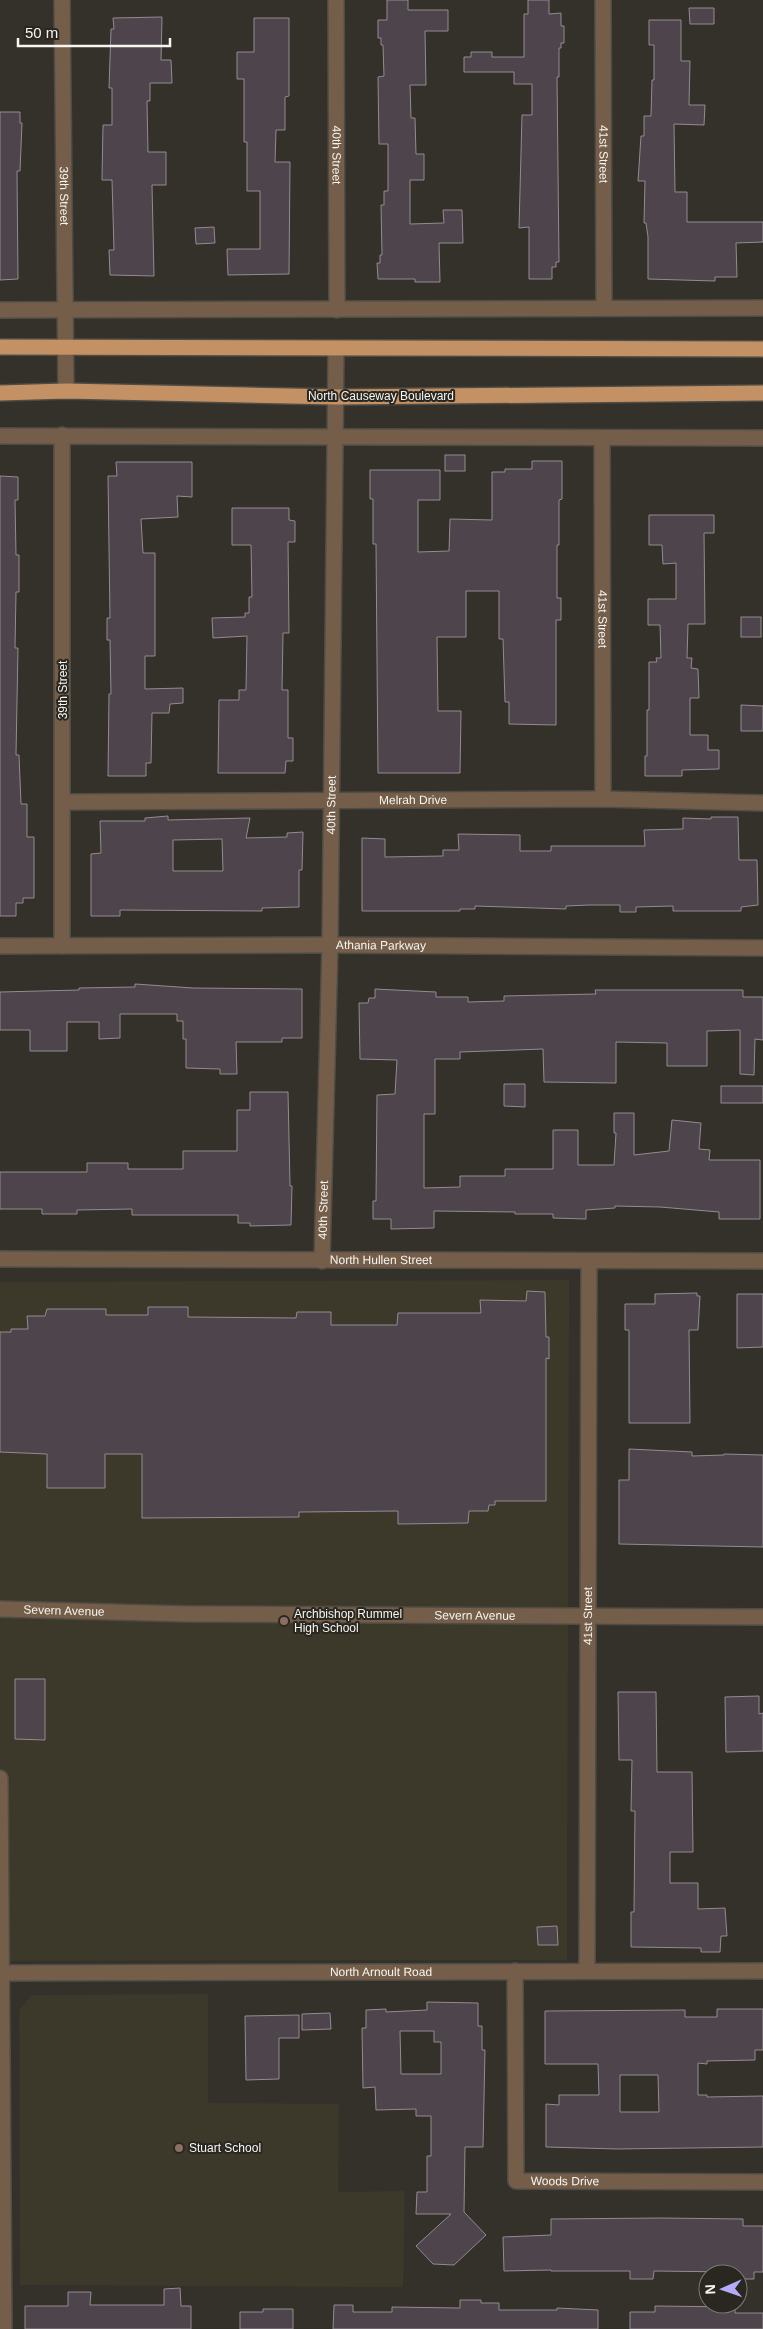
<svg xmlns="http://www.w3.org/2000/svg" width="763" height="2329" viewBox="0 0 763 2329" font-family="Helvetica,sans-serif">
<rect width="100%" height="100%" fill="#333129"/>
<g fill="#3c392b">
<polygon points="569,1280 567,1960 0,1961 0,1282"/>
<polygon points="208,1994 208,2103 339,2104 338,2192 405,2191 403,2287 20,2285 19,2010 32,1995"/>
</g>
<g fill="#4d454b" stroke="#948b91" fill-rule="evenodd">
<polygon points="387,0 408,0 408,10 448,10 448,31 425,31 426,85 410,85 411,118 415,118 416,154 424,154 424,180 410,180 410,224 444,223 443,210 462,210 463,243 439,243 440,282 415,282 415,279 378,279 377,263 380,263 380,255 382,255 381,205 384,205 384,191 388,191 388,144 379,144 378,77 384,76 383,45 381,45 381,38 378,38 378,20 387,20"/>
<polygon points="528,0 549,0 549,14 561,13 561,26 564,26 564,43 561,43 561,48 559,48 559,77 557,77 559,262 556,262 556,267 552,267 552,279 529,279 529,227 519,228 522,115 532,115 532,84 514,84 514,72 464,72 464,57 471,57 471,52 492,52 492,57 524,57 524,14 528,14"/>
<polygon points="689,8 714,8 714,24 690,24"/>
<polygon points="162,17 161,60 171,60 172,83 150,83 150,101 147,101 148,152 166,152 166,185 152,185 154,276 110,275 109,250 114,250 112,180 102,180 103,125 112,125 112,88 109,88 111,29 114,29 113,18"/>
<polygon points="254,18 289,18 289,96 285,97 285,130 276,130 275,162 290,162 289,274 228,275 227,249 260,249 260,191 247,191 247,142 244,142 244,79 237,79 237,52 254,52"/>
<polygon points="649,20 681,20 681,61 690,61 689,105 705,105 704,125 674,124 675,192 687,192 687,222 763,222 763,242 736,243 737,277 715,277 715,281 648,279 648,237 646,223 644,223 645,181 638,181 641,136 644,136 644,116 651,116 652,80 654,80 654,45 649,45"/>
<polygon points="0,112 20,112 20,123 22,123 20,171 17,171 18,279 0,280"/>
<polygon points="214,227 215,243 196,244 195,228"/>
<rect x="445" y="455" width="20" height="16"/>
<polygon points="532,461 562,461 562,499 559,500 559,545 557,545 557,598 561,598 561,620 556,620 556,725 509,724 509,702 505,702 503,639 499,639 499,591 466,591 466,637 437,637 438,711 461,711 460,773 378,773 376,544 373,544 373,499 370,499 370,470 440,470 440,500 418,500 418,552 449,551 450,519 492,520 492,472 505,472 505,469 532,469"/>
<polygon points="116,462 192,462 192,497 177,496 178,517 141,519 143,553 155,553 155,656 145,656 145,689 183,688 183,703 170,704 169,713 152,713 151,763 146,763 146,776 108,776 109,694 111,694 110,640 107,640 107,618 110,618 108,476 117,476"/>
<polygon points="0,476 18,477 18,500 15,500 16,555 19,555 19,592 16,592 15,648 18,648 16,755 19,755 21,804 27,804 27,837 34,837 34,898 23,898 23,903 16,903 16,916 0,916"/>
<polygon points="232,508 289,508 289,520 295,521 295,542 288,542 289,633 283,633 282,690 288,690 288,738 293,738 293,761 286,761 285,773 218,773 219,700 239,700 239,690 246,690 247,636 213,638 212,618 245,617 245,613 249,613 249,597 252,597 251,545 232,545"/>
<polygon points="649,515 714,515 714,533 704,533 705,624 688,624 687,658 692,658 691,668 698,669 699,698 690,698 690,735 708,735 708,750 719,750 719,769 682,770 682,776 645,776 645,756 647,756 647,710 649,710 649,662 657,662 656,658 661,658 660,625 648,625 648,599 676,599 676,563 663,564 662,545 649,545"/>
<rect x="741" y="617" width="20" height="20"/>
<polygon points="741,705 763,706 763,731 741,731"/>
<path d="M168 816V820L250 818 246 838 287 837V833L303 832 302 870H299V907L262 908V911L120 910V916H91V854L101 853 100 821H145V818ZM222 839 223 871H173V840Z"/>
<polygon points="711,817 738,817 739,860 757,860 758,905 741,907 741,911 673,911 673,906 636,907 636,912 620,912 620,905 589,905 566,906 566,909 475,906 475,909 460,909 460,911 362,911 362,838 385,839 385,857 443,856 443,850 459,850 458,834 520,835 520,851 551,851 551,846 645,846 644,830 683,829 683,818 711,819"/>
<polygon points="135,984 193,988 302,989 302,1038 282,1038 282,1042 236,1042 237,1074 220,1074 220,1069 186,1068 186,1039 183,1039 183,1021 177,1021 177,1014 120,1014 120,1038 99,1039 99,1022 67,1022 67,1051 30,1051 30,1030 0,1030 0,992 79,990 79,988 135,987"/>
<polygon points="375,989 436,992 436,997 468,997 468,1002 504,1001 504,996 596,994 595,990 743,990 743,997 763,997 763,1040 755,1039 754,1075 740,1074 740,1030 707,1031 707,1066 667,1066 667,1043 616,1042 616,1083 544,1082 543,1049 460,1052 460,1059 435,1059 435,1114 424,1114 424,1188 460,1187 460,1176 505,1176 505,1169 553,1169 553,1130 578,1130 578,1165 614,1165 616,1133 614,1133 614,1113 634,1113 634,1155 669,1151 672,1120 701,1123 699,1149 710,1150 709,1160 760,1160 760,1219 719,1219 719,1212 660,1207 615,1206 615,1208 586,1210 586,1219 553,1218 553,1214 515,1214 515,1212 434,1211 434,1228 391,1229 391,1219 373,1219 373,1201 376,1201 377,1095 395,1094 397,1060 360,1059 359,1003 368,1003 369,998 375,998"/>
<polygon points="504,1084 525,1084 525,1107 504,1106"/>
<rect x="721" y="1086" width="42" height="17"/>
<polygon points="250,1092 288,1092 290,1186 292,1186 291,1225 250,1226 250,1223 238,1223 238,1215 132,1215 132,1209 77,1210 77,1214 42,1214 42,1209 0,1209 0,1172 87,1172 87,1163 128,1163 128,1169 183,1169 183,1151 237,1151 237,1110 250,1110"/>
<polygon points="527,1291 545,1292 546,1337 549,1337 549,1359 546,1358 546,1501 495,1501 495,1505 489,1505 488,1511 469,1511 468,1523 398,1524 398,1511 299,1512 299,1517 142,1518 142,1454 105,1454 105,1488 47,1488 47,1454 0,1452 0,1332 11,1332 11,1329 28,1329 27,1316 45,1316 47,1309 106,1309 106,1315 148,1315 148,1307 188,1307 188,1317 296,1318 297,1312 331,1312 331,1325 397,1325 398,1313 481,1313 480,1300 526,1301"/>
<polygon points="697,1293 697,1296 700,1296 698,1330 689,1330 690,1423 629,1423 629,1330 625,1330 625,1304 655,1304 655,1294"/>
<polygon points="737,1294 763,1294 763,1347 737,1348"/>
<polygon points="629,1449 692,1452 692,1456 724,1455 724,1454 763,1455 763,1547 619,1544 619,1480 629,1480"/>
<polygon points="15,1679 45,1679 45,1740 15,1739"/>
<polygon points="618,1692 656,1692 657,1772 692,1772 693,1852 670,1852 670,1883 698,1883 698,1909 725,1908 727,1936 721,1936 720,1952 701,1952 701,1948 631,1947 631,1912 634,1912 635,1811 631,1811 632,1760 619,1760"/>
<polygon points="759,1696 759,1714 763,1713 763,1751 726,1752 725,1697"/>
<polygon points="557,1926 558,1945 538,1945 537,1927"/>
<path d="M427 2002 478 2003V2026H482V2050H485L483 2147H465L464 2212 486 2235 454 2265 433 2264 416 2246 451 2214H416L417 2192H427V2156H431V2116H416V2109L376 2110 375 2087 363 2088 362 2028H366V2010L386 2009V2012L427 2010ZM400 2031H434V2042H441V2074H401Z"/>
<path d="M717 2009H763V2050H755V2060L707 2061V2064L698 2063V2095H707V2097L763 2096V2147L617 2149 546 2147V2104L559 2105V2095H599L598 2064H545V2011L685 2010V2017H717ZM620 2075H658L659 2112H620Z"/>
<polygon points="330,2013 331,2029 302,2030 302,2014"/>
<polygon points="299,2015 299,2038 279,2038 279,2079 246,2080 245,2016"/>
<polygon points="662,2218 743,2219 743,2226 763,2226 763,2272 754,2272 754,2279 738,2279 738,2274 733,2274 733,2272 654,2271 653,2279 630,2279 630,2271 551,2271 551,2270 504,2271 503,2237 551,2235 551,2219"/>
<polygon points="180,2288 181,2306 191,2306 191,2329 25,2329 25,2306 68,2306 68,2292 91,2292 90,2305 164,2305 164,2289"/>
<polygon points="460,2300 481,2300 481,2303 499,2303 499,2310 557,2310 557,2308 598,2310 598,2329 333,2329 334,2305 353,2305 353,2312 392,2312 392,2307 460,2308"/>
<polygon points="655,2306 735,2307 735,2313 763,2313 763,2329 630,2329 630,2312 655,2312"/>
<polygon points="263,2309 293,2309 293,2329 240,2329 240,2312 263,2312"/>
</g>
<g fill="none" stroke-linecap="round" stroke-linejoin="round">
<g stroke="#4e4c45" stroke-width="18">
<g id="minor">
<path id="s1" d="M62 0 66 391"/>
<path id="s2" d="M336 0 337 310"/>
<path id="s3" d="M603 0 604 308"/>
<polyline points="0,310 763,308"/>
<polyline points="0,436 763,438"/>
<path id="s4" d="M602 439 603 799"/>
<path id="s5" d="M63 802 603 799 763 803"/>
<path id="s6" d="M0 946 330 945 763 948"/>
<polyline points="62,946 62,435"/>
<path id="s7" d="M0 1259 763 1261"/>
<path id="s8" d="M322 1261 330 945 336 348"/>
<polyline points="0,1778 4,2329"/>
<path id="s9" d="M515 1971 516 2181 763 2182"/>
<path id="s10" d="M587 1971 589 1262"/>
<path id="s11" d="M0 1973 763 1971"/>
</g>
</g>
<g stroke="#4e4c45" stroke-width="18">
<g id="tertiary">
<path id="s12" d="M0 1609 187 1614 763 1617"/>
</g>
</g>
<g stroke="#4e4c45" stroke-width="18">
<g id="trunk">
<polyline points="0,347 763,349"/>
<polyline points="0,393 66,391 336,397 763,393"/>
</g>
</g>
<use href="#minor" stroke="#745e4a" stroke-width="15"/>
<use href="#tertiary" stroke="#745e4a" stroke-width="15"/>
<use href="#trunk" stroke="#c49164" stroke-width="15"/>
</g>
<g fill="#8d6e63" stroke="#292720" stroke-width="2">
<circle cx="284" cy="1621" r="5"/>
<circle cx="179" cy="2148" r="5"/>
</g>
<g text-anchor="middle" stroke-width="4" stroke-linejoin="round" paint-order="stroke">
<g font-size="12" fill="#f6f5ef" stroke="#292720">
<text dy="4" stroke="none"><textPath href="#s3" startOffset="154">41st Street</textPath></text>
<text dy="4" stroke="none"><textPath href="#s2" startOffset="155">40th Street</textPath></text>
<text dy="4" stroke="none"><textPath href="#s1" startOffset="196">39th Street</textPath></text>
<text x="381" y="400">North Causeway Boulevard</text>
<text dy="4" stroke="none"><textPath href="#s4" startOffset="180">41st Street</textPath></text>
<text transform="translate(63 690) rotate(-90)" y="4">39th Street</text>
<text dy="4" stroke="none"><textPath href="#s5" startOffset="350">Melrah Drive</textPath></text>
<text dy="4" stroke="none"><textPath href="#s8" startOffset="456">40th Street</textPath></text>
<text dy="4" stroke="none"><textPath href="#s6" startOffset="381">Athania Parkway</textPath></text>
<text dy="4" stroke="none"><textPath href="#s8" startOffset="51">40th Street</textPath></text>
<text dy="4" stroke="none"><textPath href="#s7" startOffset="381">North Hullen Street</textPath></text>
<text dy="4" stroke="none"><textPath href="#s12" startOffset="64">Severn Avenue</textPath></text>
<text dy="4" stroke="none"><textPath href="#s12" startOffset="475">Severn Avenue</textPath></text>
<text dy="4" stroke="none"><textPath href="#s10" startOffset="355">41st Street</textPath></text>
<text dy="4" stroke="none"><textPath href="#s11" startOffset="381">North Arnoult Road</textPath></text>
<text dy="4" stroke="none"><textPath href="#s9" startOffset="259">Woods Drive</textPath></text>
</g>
<g font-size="12" fill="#f6f5ef" stroke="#292720" text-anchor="start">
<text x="294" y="1618">Archbishop Rummel<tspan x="294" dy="14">High School</tspan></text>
<text x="189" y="2152">Stuart School</text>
</g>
</g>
<g transform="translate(723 2289) rotate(268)"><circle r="24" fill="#292720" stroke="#7b7973"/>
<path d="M0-4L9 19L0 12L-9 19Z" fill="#b4acf9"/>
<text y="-8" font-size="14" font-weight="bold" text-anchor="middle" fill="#f6f5ef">N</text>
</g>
<path d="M18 38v8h152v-8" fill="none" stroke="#f6f5ef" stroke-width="2.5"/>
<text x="25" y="38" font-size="15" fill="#f6f5ef" stroke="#292720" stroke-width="4" paint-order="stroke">50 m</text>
</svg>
